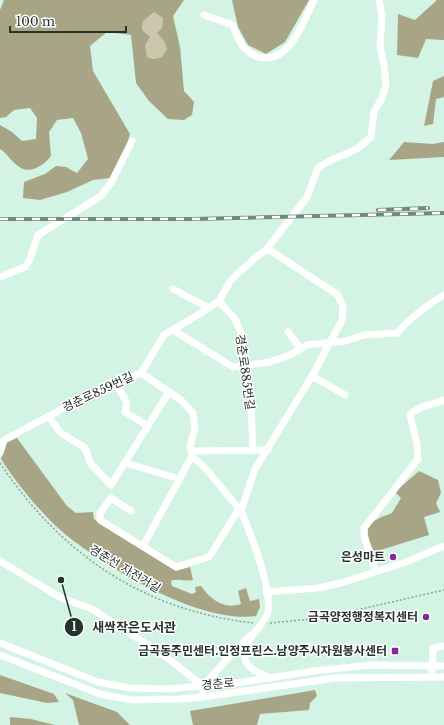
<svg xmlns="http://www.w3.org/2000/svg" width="444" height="725" viewBox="0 0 444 725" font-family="'Libre Baskerville','Noto Sans KR',serif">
<rect width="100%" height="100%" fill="#d3f3e4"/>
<polygon fill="#cac7ad" points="154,12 163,18 164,41 167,49 162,57 154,59 147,57 142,30 143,20"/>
<g fill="#a8a587" fill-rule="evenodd">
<path d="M4 0H184L173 16 180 47 184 91 194 102 192 115 184 120 168 119 149 101 136 83 131 35 107 32 90 46 93 71 130 134 127 144 110 178 93 180 67 192 40 200 23 198 24 182 45 174 56 166 66 167 77 173 88 159 81 133 73 118 57 120 49 132 51 156C45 164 32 174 21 168 13 164 8 154 0 149V125L12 132 22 141 36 139 37 118 30 108 14 110 6 117 0 118V10ZM154 12 163 18 162 28 157 33 164 41 167 49 162 57 154 59 147 57 145 45 150 37 142 30 143 21Z"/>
<polygon points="232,0 309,0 285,42 266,54 248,45 238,27"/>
<polygon points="437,0 444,0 444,40 426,39 418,58 397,55 398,14 415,20"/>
<polygon points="444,76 444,97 436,99 433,124 424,126 433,81"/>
<polygon points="404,142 433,144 444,142 444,157 389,160"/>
<path d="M17 438 67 506 76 513 93 512 94 519 176 571 190 567 193 580C185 582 179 578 171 581L172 586 192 594 196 592 195 587 201 586C210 599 224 610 241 604L238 591 246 588 250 601 259 599 260 607 256 616C200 624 109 569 66 535 44 517 16 483 1 459L6 443Z"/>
<path d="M419 471 438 480 441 493 436 503 440 512 424 517 429 535 374 552C363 526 365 523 392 513L401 498 395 492Z"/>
<polygon points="0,675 54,694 59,702 47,703 0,693"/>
<polygon points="315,690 317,696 310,703 309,710 260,714 257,725 193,725 190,711"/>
<polygon points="65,693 117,712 130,725 79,725 73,700"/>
<polygon points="10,717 31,719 55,725 10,725"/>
</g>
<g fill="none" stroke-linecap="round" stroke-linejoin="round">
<g stroke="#8ba398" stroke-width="1.5" stroke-dasharray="2 2" stroke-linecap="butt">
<path d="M0 463C61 554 142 610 253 623"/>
<polyline points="270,623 322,618 444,590"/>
</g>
<g stroke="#fff" stroke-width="7">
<path d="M204 15 233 25C238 39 243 53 259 57 290 64 303 22 314 0"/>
<path d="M266 250 273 252 338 295 343 307 342 320 312 376 255 469 241 511C251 535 272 586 268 612 266 624 242 640 245 658 246 669 262 674 270 678"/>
<polyline points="0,277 25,267 30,259 38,235 101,196 111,183 132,141"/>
<polyline points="173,289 209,308"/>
<polyline points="219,301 235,319 242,335 251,406 253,450"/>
<path d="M173 330 233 367 270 362 290 355 307 345 346 341 363 335 398 333C403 323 433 301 444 295"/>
<polyline points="288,332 301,349"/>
<polyline points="141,373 182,401 193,413 195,428 190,446 192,456 206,469 241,511"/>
<polyline points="312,376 345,395"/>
<polyline points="116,383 127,403 125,412 148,426"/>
<polyline points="48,416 61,433 85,448 91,464 111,485 169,392"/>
<polyline points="191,451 268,450"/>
<polyline points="0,453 4,440 81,399 141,373 164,335 201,313 219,301 231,280 256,257 266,250 307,197 318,168 329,161 357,149 371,137 374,112 382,98 386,84 384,66 380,46 382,16 379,0"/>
<polyline points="125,463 173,477"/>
<polyline points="131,511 111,498 100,513 100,520 176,567 209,557 239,509"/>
<polyline points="143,546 192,456"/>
<polyline points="0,561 61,598 92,609 165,656 203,686 203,697"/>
<path d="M375 570 364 536V528L418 459 417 444 410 415C417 406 433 405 444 400"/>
<polyline points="266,592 318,588 341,583 406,562 444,546"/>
<polyline points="0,643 98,682 130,688 167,689 244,682 314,671 371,665 444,666"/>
<polyline points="0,655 100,694 132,700 180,699 203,697 335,678 444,677"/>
<polyline points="432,670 433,648 444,646"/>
<polyline points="203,686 237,648 251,635"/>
</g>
<g stroke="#73887e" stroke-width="4">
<g id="rail">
<polyline points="378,210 428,208"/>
<polyline points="0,219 195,219 444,213"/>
</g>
</g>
<use href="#rail" stroke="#fff" stroke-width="2.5" stroke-dasharray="8" stroke-linecap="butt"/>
</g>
<g fill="#842894" stroke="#fff" stroke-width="1.5">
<circle cx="393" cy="557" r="4"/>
<circle cx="426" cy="617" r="4"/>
<rect x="391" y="647" width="8" height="8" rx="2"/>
</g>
<g text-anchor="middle" stroke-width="3" stroke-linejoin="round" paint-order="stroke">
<g font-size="12" fill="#26322c" stroke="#fff">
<text transform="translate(245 372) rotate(82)" y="4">경춘로885번길</text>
<text transform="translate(98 392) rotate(-25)" y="4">경춘로859번길</text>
<text transform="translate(125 569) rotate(31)" y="4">경춘선 자전거길</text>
<text transform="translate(218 684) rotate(-5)" y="4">경춘로</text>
</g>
<g font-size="12" font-weight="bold" fill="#26322c" stroke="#fff" text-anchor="end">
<text x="385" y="561">은성마트</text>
<text x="418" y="621">금곡양정행정복지센터</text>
<text x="387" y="655">금곡동주민센터.인정프린스.남양주시자원봉사센터</text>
</g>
</g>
<path fill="none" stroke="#26322c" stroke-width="1.5" d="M61 580L74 627"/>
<g fill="#26322c" stroke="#fff" stroke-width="1.5">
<circle cx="61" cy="580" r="4"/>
<circle cx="74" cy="627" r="10"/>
</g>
<g font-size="12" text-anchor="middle" font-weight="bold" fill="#fff">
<text x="74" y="631">1</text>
</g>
<g font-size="13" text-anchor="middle" font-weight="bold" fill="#26322c" stroke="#fff" stroke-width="3" stroke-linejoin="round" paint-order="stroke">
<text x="134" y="632">새싹작은도서관</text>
</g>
<path d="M10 26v6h116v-6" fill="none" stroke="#26322c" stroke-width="2"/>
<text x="16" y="26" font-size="12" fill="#26322c" stroke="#ffffff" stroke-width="3" paint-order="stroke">100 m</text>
</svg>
